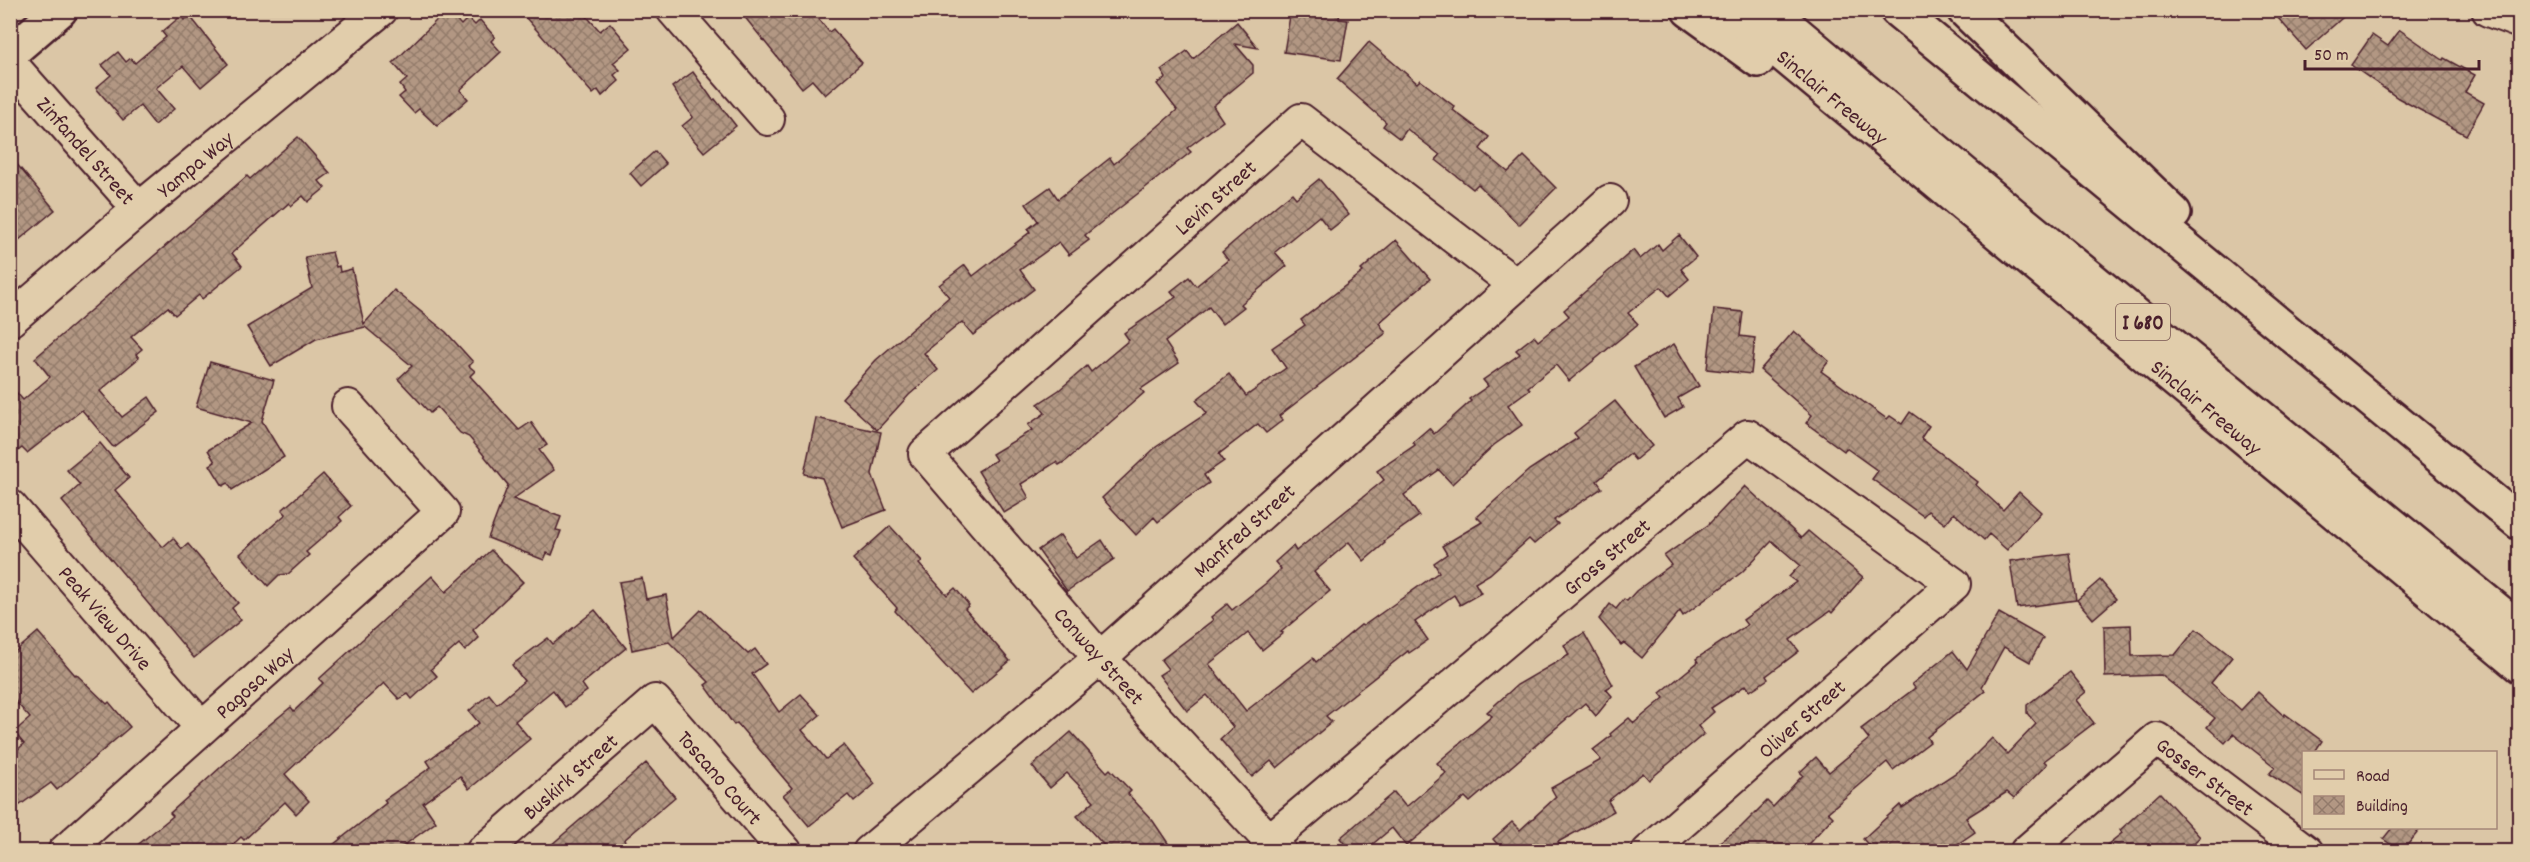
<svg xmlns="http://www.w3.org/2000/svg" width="2530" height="862" viewBox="0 0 2530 862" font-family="Dekko,sans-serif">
<defs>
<pattern id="building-cross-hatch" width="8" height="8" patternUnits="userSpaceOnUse" patternTransform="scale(1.5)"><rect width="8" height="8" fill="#b29783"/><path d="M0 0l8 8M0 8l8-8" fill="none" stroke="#937b6b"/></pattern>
</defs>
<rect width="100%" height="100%" fill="#dbc6a6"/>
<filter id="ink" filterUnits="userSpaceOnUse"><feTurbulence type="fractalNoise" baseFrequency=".0167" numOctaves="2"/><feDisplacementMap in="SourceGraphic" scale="12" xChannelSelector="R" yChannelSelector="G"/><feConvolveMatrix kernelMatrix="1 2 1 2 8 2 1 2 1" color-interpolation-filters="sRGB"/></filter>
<g filter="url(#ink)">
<g fill="url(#building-cross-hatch)" stroke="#4a1f2b" stroke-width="1.5">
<polygon points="447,10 461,25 468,18 475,25 480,20 495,37 491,41 501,52 460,90 468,99 437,126 419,109 414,113 399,97 405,92 400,85 407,79 393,63"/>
<polygon points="519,10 581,10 600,31 610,23 631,48 613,63 620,70 614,75 619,81 602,96 598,90 593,94"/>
<polygon points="739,10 812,10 829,32 833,29 862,63 825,95 812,80 802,88"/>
<polygon points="1291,10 1340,10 1339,19 1348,20 1341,60 1284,52"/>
<polygon points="2271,10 2351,10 2306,50"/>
<polygon points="181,16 184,20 190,16 228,64 201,87 183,66 156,88 174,109 155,125 140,106 123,120 96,88 111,75 102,65 118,52 126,62 131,58 135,63 166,37 162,32"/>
<polygon points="1237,22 1258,48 1235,44 1253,65 1253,73 1213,106 1223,121 1187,148 1191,152 1085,235 1089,240 1069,255 1059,242 1020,270 1034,289 973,335 962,322 924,353 938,370 909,395 877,430 842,398 876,360 949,297 939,285 965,265 973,276 1030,232 1028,229 1038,221 1026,204 1050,187 1058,199 1110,158 1114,164 1177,110 1157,84 1166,78 1161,70 1187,51 1193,59"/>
<polygon points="2400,30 2443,60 2444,58 2475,75 2465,92 2484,103 2466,135 2398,98 2351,65 2372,35 2388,46"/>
<polygon points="1369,42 1417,83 1420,80 1455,107 1453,110 1489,137 1480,149 1508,172 1524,156 1556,188 1519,225 1478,184 1473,189 1436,160 1440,155 1407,129 1400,139 1383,126 1386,122 1337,79"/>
<polygon points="693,72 713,100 715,99 736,126 704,152 682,126 693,117 672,87"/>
<polygon points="298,137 330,173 319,181 325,188 308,202 303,196 291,206 289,203 232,253 242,266 202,299 199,295 175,315 168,307 131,337 142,349 136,354 139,358 100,391 122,417 149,397 159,412 113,447 82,410 27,453 22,448 10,457 10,385 23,400 50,377 35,358 247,176 250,179"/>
<polygon points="655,151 666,164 641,186 630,173"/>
<polygon points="10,156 55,210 19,240 10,230"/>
<polygon points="1319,179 1349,215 1330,230 1319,216 1275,252 1287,266 1241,304 1244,307 1222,324 1209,307 1165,342 1179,363 1141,389 1144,393 1066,461 1059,465 1056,462 1021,484 1029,498 1004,513 978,471 996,460 992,454 1032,430 1028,425 1045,413 1038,404 1059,390 1087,366 1091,372 1129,340 1124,333 1176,297 1171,291 1189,277 1196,286 1228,260 1222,252 1277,205 1292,193 1296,198"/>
<polygon points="1679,235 1696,257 1681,269 1689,279 1669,296 1661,287 1628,313 1638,324 1569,381 1556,365 1528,387 1530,389 1508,405 1522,425 1494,445 1452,484 1439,470 1404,495 1419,516 1384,541 1385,543 1364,561 1349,542 1314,572 1330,591 1281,632 1283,633 1262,650 1248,633 1209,664 1246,711 1313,658 1316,662 1361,625 1363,626 1439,572 1434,563 1447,554 1442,546 1482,522 1477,517 1529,470 1578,438 1574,433 1615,401 1652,446 1635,460 1630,454 1597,481 1602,488 1554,520 1558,524 1534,544 1529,539 1490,574 1475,583 1481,593 1460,605 1454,595 1415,622 1428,640 1409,653 1408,651 1326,716 1332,722 1277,768 1271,761 1252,777 1220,739 1233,727 1207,695 1187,711 1159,675 1168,669 1161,660 1213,620 1211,617 1227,604 1232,610 1265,584 1281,569 1275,562 1293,546 1296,551 1384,480 1377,471 1415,445 1413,442 1429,428 1434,434 1471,401 1469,399 1488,386 1483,380 1520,354 1516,350 1534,336 1538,341 1569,316 1564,310 1633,250 1640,259 1658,244 1662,250"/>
<polygon points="1396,240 1430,279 1379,323 1386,333 1279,416 1283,420 1266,433 1258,424 1219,454 1224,461 1204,475 1209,483 1180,503 1158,522 1154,517 1136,535 1102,498 1156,447 1207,413 1196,400 1229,374 1246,396 1286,368 1272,348 1305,325 1301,320 1363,272 1361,270"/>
<polygon points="332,252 336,267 339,266 340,272 352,269 364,324 394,290 446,332 473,362 469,366 475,371 470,376 519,430 531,422 547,445 539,450 554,470 513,499 561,517 556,530 561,531 552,555 547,553 544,560 488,538 508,485 469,437 460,433 437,407 430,413 398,379 412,366 365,327 316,339 271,366 247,327 312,288 305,257"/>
<polygon points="1714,309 1743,312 1740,336 1755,338 1751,374 1707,369"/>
<polygon points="1794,331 1829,361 1821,371 1887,419 1890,416 1902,424 1910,412 1929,426 1921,438 1978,482 1976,485 2003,510 2019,492 2041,512 2007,550 1989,534 1984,540 1954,513 1945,524 1928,511 1923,516 1872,479 1878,471 1846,448 1844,451 1806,423 1812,415 1760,370"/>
<polygon points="1674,344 1699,386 1678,398 1683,407 1664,418 1634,367"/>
<polygon points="210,362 274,380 262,421 284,457 232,490 228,483 223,486 210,465 215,462 208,450 252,423 196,407"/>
<polygon points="816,418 881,432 872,474 886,510 842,527 822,478 804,474"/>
<polygon points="100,443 129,478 115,490 163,547 173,538 182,549 188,544 238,603 232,608 241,620 194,658 62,501 80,485 67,470"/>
<polygon points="323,474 351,506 339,517 342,521 306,552 309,555 288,574 279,575 268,586 240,554 286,514 282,510"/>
<polygon points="1745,486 1801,538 1808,531 1863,577 1832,613 1830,611 1790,640 1799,651 1766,676 1768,679 1750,691 1746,685 1711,708 1714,712 1698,726 1704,734 1649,780 1643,773 1608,801 1614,811 1558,842 1566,852 1504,852 1493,839 1512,822 1520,830 1556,797 1551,788 1601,760 1593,750 1611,736 1610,734 1629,718 1634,723 1664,698 1660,693 1698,662 1696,659 1747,625 1743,620 1796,582 1789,577 1800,565 1772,541 1742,572 1683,616 1680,611 1642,658 1624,643 1621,645 1599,619 1610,604 1616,609 1624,599 1627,601 1636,591 1671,565 1664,556 1708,525"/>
<polygon points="890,526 922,561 919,564 947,595 955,588 969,605 965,609 1010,661 971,694 895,611 897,608 853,559"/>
<polygon points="1060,535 1076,558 1102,540 1114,559 1067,591 1038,550"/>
<polygon points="491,550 523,582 473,630 479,638 465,651 459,644 431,669 437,676 412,699 408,694 399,699 384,683 285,774 309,801 296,814 285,802 244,840 241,837 225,852 129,852 173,816 170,813 252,739 291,707 294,711 323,683 319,679 432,576 446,592"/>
<polygon points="2069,553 2076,600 2017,608 2010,561"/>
<polygon points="642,578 646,599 666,595 674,637 701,610 748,654 755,649 766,664 752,674 779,712 801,694 820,715 802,730 826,759 844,745 875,784 854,802 848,795 809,826 783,795 792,788 737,723 734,725 705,685 709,682 669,642 632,650 619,582"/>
<polygon points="2100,580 2116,599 2093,619 2077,600"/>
<polygon points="595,610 626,648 582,684 587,691 565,707 553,690 515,721 530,739 469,789 460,776 423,803 436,822 395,852 324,852 386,803 384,800 431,767 427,761 479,723 469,711 489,694 497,704 524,681 512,665 548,638 553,644"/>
<polygon points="1999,613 2043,638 2030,662 2004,647 1982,687 1985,691 1927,737 1930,742 1893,770 1887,762 1828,812 1833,817 1801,852 1705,852 1741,827 1767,801 1773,807 1803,775 1800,772 1816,757 1829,772 1869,739 1861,729 1915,688 1912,684 1953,651 1967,669"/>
<polygon points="2131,625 2132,656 2175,655 2196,629 2232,657 2211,683 2241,710 2258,692 2284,716 2285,714 2322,741 2314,753 2304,753 2304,796 2269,774 2275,767 2233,734 2225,743 2207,727 2215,718 2161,675 2105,677 2104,626"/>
<polygon points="38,632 75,675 76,674 107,704 109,702 130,727 57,790 51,783 10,812 10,756 24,744 14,732 30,718 10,695 10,656"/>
<polygon points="1584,633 1613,685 1606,689 1612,696 1596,716 1585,703 1470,802 1465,797 1406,846 1392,828 1363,852 1351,852 1340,838 1394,792 1406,807 1446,773 1437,763 1492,716 1487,712 1517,685 1569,655 1564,645"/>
<polygon points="2070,672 2086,692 2076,700 2094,723 2044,761 2047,764 2014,798 2007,792 1966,818 1975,832 1946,852 1875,852 1863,839 1900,805 1902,808 1960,770 1992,738 2007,754 2036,724 2027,713 2027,705"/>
<polygon points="1071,732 1107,772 1110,769 1131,791 1128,794 1153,821 1174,852 1110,852 1077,816 1094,801 1067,773 1050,788 1032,766"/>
<polygon points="646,763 675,797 624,840 633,852 543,852"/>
<polygon points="2160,793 2200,837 2184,852 2098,852 2122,833 2120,830"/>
<polygon points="2392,828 2421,828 2402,852 2383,839"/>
</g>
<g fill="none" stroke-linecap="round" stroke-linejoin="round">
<g stroke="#4a1f2b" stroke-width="36">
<g id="minor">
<polyline points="673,10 768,119"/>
<polyline points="2488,10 2520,22"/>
<path id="s1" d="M10 63 139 209"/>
<path id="s2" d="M10 320 139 209 381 10"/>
<path id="s3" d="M10 506 202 728"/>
<path id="s4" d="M1270 840 1748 436 1954 584 1648 852"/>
<path id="s5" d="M64 852 443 512 348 406"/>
<path id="s6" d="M482 852 655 701 786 852"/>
<path id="s7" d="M869 852 1100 658 1610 201"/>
<path id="s8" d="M1280 852 1100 658 925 454 1301 120 1516 285"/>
<path id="s9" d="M2026 852 2157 739 2307 852"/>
</g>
</g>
<g stroke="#4a1f2b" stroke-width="38">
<polyline id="major" points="10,53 60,10"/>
</g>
<g stroke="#4a1f2b" stroke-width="38">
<g id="highway">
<polyline points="1689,10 1758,60"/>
<path id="s10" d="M1729 10 2520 666"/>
<polyline points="1769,10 2017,218 2520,629"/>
<polyline points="1897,10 2520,523"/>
<polyline points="1964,10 2174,213"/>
</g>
</g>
<use href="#minor" stroke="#e1cdab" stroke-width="32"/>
<use href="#major" stroke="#e1cdab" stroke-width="33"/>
<use href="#highway" stroke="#e1cdab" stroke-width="33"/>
</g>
</g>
<g text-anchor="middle" stroke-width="4.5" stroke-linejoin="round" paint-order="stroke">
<rect fill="#e1cdab" stroke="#775351" stroke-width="1.5" x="2116" y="304" width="54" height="36" rx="4.5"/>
<g font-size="21" font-weight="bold" fill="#4a1f2b">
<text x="2143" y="329">I 680</text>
</g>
<g font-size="22" fill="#4a1f2b" stroke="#e1cdab">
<text dy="8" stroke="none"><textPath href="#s10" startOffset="135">Sinclair Freeway</textPath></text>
<text dy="8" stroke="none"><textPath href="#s1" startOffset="116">Zinfandel Street</textPath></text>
<text dy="8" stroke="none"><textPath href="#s2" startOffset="242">Yampa Way</textPath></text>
<text dy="8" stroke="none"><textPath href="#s8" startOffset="921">Levin Street</textPath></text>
<text dy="8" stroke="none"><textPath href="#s10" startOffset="621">Sinclair Freeway</textPath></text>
<text dy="8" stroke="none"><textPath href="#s7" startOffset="494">Manfred Street</textPath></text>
<text dy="8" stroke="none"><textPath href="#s4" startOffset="440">Gross Street</textPath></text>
<text dy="8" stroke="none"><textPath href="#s3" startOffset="147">Peak View Drive</textPath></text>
<text transform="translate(1100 655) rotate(48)" y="8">Conway Street</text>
<text dy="8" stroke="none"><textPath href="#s5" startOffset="255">Pagosa Way</textPath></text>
<text transform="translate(1801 718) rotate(-41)" y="8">Oliver Street</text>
<text dy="8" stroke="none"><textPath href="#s6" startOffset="116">Buskirk Street</textPath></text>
<text dy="8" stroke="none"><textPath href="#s6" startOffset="330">Toscano Court</textPath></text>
<text dy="8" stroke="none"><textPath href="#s9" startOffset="234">Gosser Street</textPath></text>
</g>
</g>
<rect width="2530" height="862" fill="none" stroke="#e1cdab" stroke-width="36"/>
<rect x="18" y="18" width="2494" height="826" fill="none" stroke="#4a1f2b" stroke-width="2" filter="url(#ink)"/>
<rect x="2302" y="751" width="195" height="78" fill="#e1cdab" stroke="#a58778" stroke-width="1.5"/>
<rect x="2314" y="770" width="30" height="9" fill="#e1cdab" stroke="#a58778" stroke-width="1.5"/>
<text x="2356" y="781" font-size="18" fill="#4a1f2b">Road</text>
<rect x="2314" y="796" width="30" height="18" fill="url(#building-cross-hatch)" stroke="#a58778" stroke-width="1.5"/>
<text x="2356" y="811" font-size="18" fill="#4a1f2b">Building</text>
<path d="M2305 60v9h174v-9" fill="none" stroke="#4a1f2b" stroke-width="3"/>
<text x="2314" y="60" font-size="18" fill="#4a1f2b" stroke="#e1cdab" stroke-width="4.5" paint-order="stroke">50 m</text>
</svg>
